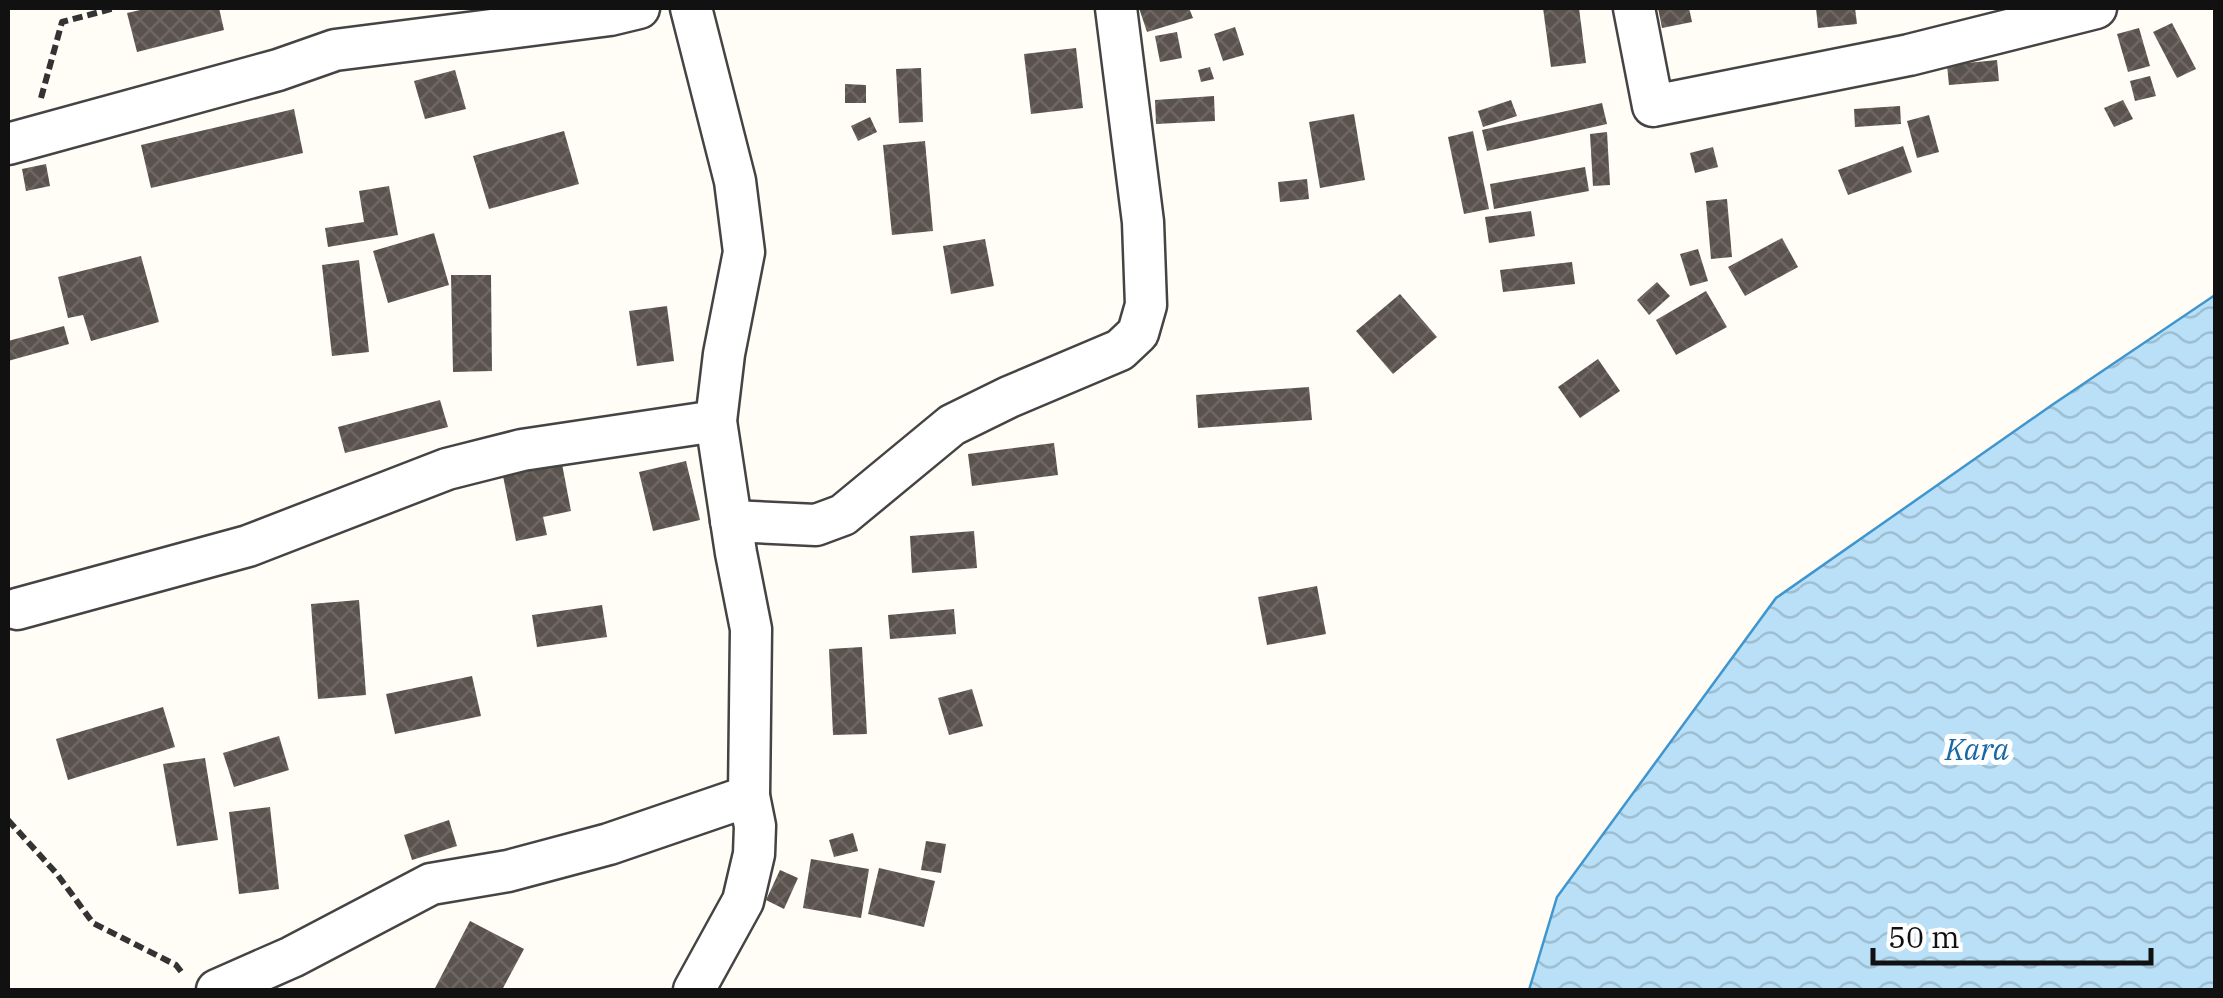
<svg xmlns="http://www.w3.org/2000/svg" width="2223" height="998" viewBox="0 0 2223 998" font-family="'IBM Plex Serif',serif">
<defs>
<pattern id="water-waves" width="16" height="10" patternUnits="userSpaceOnUse" patternTransform="scale(2.5)"><rect width="16" height="10" fill="#b9e0f7"/><path d="M0 5q4-4 8 0t8 0" fill="none" stroke="#9ebfd3"/></pattern>
<pattern id="building-cross-hatch" width="8" height="8" patternUnits="userSpaceOnUse" patternTransform="scale(2.5)"><rect width="8" height="8" fill="#5a524d"/><path d="M0 0l8 8M0 8l8-8" fill="none" stroke="#6d6662"/></pattern>
</defs>
<rect width="100%" height="100%" fill="#fffdf5"/>
<polygon fill="url(#water-waves)" stroke="#3f96cf" stroke-width="2.5" points="2215,295 2215,990 1529,990 1557,897 1776,598 2052,405"/>
<g fill="url(#building-cross-hatch)">
<polygon points="149,8 219,8 224,30 137,52 127,13"/>
<polygon points="1139,8 1189,8 1193,18 1147,32"/>
<polygon points="1543,8 1579,8 1586,63 1551,67"/>
<polygon points="1658,8 1689,8 1692,22 1662,28"/>
<polygon points="1816,8 1855,8 1857,24 1818,28"/>
<polygon points="2172,23 2196,69 2177,78 2153,32"/>
<polygon points="1235,27 1244,55 1223,61 1214,34"/>
<polygon points="2139,28 2150,66 2128,72 2117,34"/>
<polygon points="1177,32 1182,58 1160,62 1155,36"/>
<polygon points="1076,48 1083,108 1031,114 1024,54"/>
<polygon points="1997,60 1999,81 1949,85 1947,65"/>
<polygon points="1210,67 1214,79 1201,82 1198,70"/>
<polygon points="921,68 923,122 899,123 896,69"/>
<polygon points="455,70 466,109 425,119 414,81"/>
<polygon points="2150,76 2156,96 2135,101 2130,81"/>
<polygon points="845,84 866,85 866,103 845,103"/>
<polygon points="1214,96 1215,121 1156,124 1155,100"/>
<polygon points="1511,100 1517,116 1483,127 1478,111"/>
<polygon points="2123,100 2133,119 2114,127 2104,108"/>
<polygon points="1602,103 1607,124 1487,151 1482,130"/>
<polygon points="1900,106 1901,124 1855,127 1854,109"/>
<polygon points="294,109 303,153 151,188 141,145"/>
<polygon points="1354,114 1365,180 1320,188 1309,122"/>
<polygon points="1929,115 1939,152 1917,158 1907,121"/>
<polygon points="870,117 877,132 858,141 851,126"/>
<polygon points="564,131 579,184 489,209 473,156"/>
<polygon points="1473,131 1489,209 1464,214 1448,137"/>
<polygon points="1607,132 1610,185 1593,186 1590,134"/>
<polygon points="925,141 933,231 892,235 883,145"/>
<polygon points="1903,146 1912,172 1848,195 1838,170"/>
<polygon points="1713,147 1718,167 1695,173 1690,153"/>
<polygon points="46,164 50,186 26,191 22,169"/>
<polygon points="1585,167 1589,191 1494,209 1490,184"/>
<polygon points="1307,179 1309,199 1280,202 1278,182"/>
<polygon points="389,186 398,235 328,247 325,228 364,222 359,191"/>
<polygon points="1727,199 1732,257 1711,259 1706,201"/>
<polygon points="1531,211 1535,236 1489,243 1485,217"/>
<polygon points="434,233 449,285 388,303 373,251"/>
<polygon points="1782,238 1798,267 1745,296 1728,267"/>
<polygon points="985,239 994,286 951,294 943,246"/>
<polygon points="1698,249 1708,281 1690,286 1680,254"/>
<polygon points="141,256 159,322 91,341 83,315 68,318 58,277"/>
<polygon points="359,260 369,352 332,356 322,265"/>
<polygon points="1572,262 1575,284 1503,292 1500,270"/>
<polygon points="451,275 491,275 492,371 453,372"/>
<polygon points="1657,282 1670,296 1649,315 1637,300"/>
<polygon points="1706,291 1727,327 1676,355 1656,320"/>
<polygon points="1400,294 1437,337 1393,374 1356,331"/>
<polygon points="667,306 674,361 637,366 629,311"/>
<polygon points="64,326 69,344 8,361 8,341"/>
<polygon points="1598,359 1620,391 1580,418 1558,387"/>
<polygon points="1309,387 1312,420 1198,428 1196,395"/>
<polygon points="440,400 448,427 345,453 338,427"/>
<polygon points="1054,443 1058,475 972,486 968,454"/>
<polygon points="686,461 700,520 653,531 639,472"/>
<polygon points="562,464 571,511 543,517 547,535 516,541 503,476"/>
<polygon points="974,531 977,568 912,573 910,536"/>
<polygon points="1317,586 1326,634 1267,645 1258,597"/>
<polygon points="359,600 366,695 318,699 311,604"/>
<polygon points="602,605 607,637 537,647 532,615"/>
<polygon points="954,609 956,634 890,639 888,615"/>
<polygon points="862,647 867,734 833,735 829,649"/>
<polygon points="472,676 481,716 395,734 386,694"/>
<polygon points="972,689 983,726 949,735 938,698"/>
<polygon points="163,707 175,747 68,780 56,739"/>
<polygon points="279,736 289,770 234,787 223,753"/>
<polygon points="205,758 218,840 177,846 163,764"/>
<polygon points="270,807 279,889 239,894 229,812"/>
<polygon points="449,820 457,846 412,860 404,835"/>
<polygon points="853,833 858,851 834,857 829,840"/>
<polygon points="926,841 946,844 941,873 921,870"/>
<polygon points="811,859 869,869 861,918 803,908"/>
<polygon points="879,868 935,881 924,927 868,914"/>
<polygon points="780,870 798,878 784,909 766,900"/>
<polygon points="470,921 524,949 502,990 434,990"/>
</g>
<g fill="none" stroke-linecap="round" stroke-linejoin="round">
<g stroke="#444" stroke-width="45">
<g id="street">
<polyline points="691,8 735,181 744,252 724,354 716,421 736,553 751,629 749,796 755,826 754,854 743,901 694,990"/>
<polyline points="1634,8 1653,106 1909,55 2096,8"/>
<polyline points="8,144 278,70 335,50 610,15 639,8"/>
<polyline points="731,521 816,525 843,515 952,425 1009,397 1120,350 1138,333 1146,305 1143,222 1116,8"/>
<polyline points="17,609 248,546 447,469 522,450 716,421"/>
<polyline points="217,990 292,957 431,884 508,871 609,844 749,796"/>
</g>
</g>
<g stroke="#333" stroke-width="6" stroke-dasharray="10 5" stroke-linecap="butt">
<polyline points="41,98 62,22 115,8"/>
<polyline points="8,820 57,874 93,923 176,965 183,974"/>
</g>
<use href="#street" stroke="#fff" stroke-width="40"/>
</g>
<g text-anchor="middle" stroke-width="10" stroke-linejoin="round" paint-order="stroke">
<g font-size="30" font-style="italic" fill="#1768a6" stroke="#fff">
<text x="1977" y="760">Kara</text>
</g>
</g>
<rect width="2223" height="998" fill="none" stroke="#111111" stroke-width="20"/>
<path d="M1873 948v15h278v-15" fill="none" stroke="#111111" stroke-width="5"/>
<text x="1888" y="948" font-size="30" fill="#111111" stroke="#ffffff" stroke-width="8" paint-order="stroke">50 m</text>
</svg>
